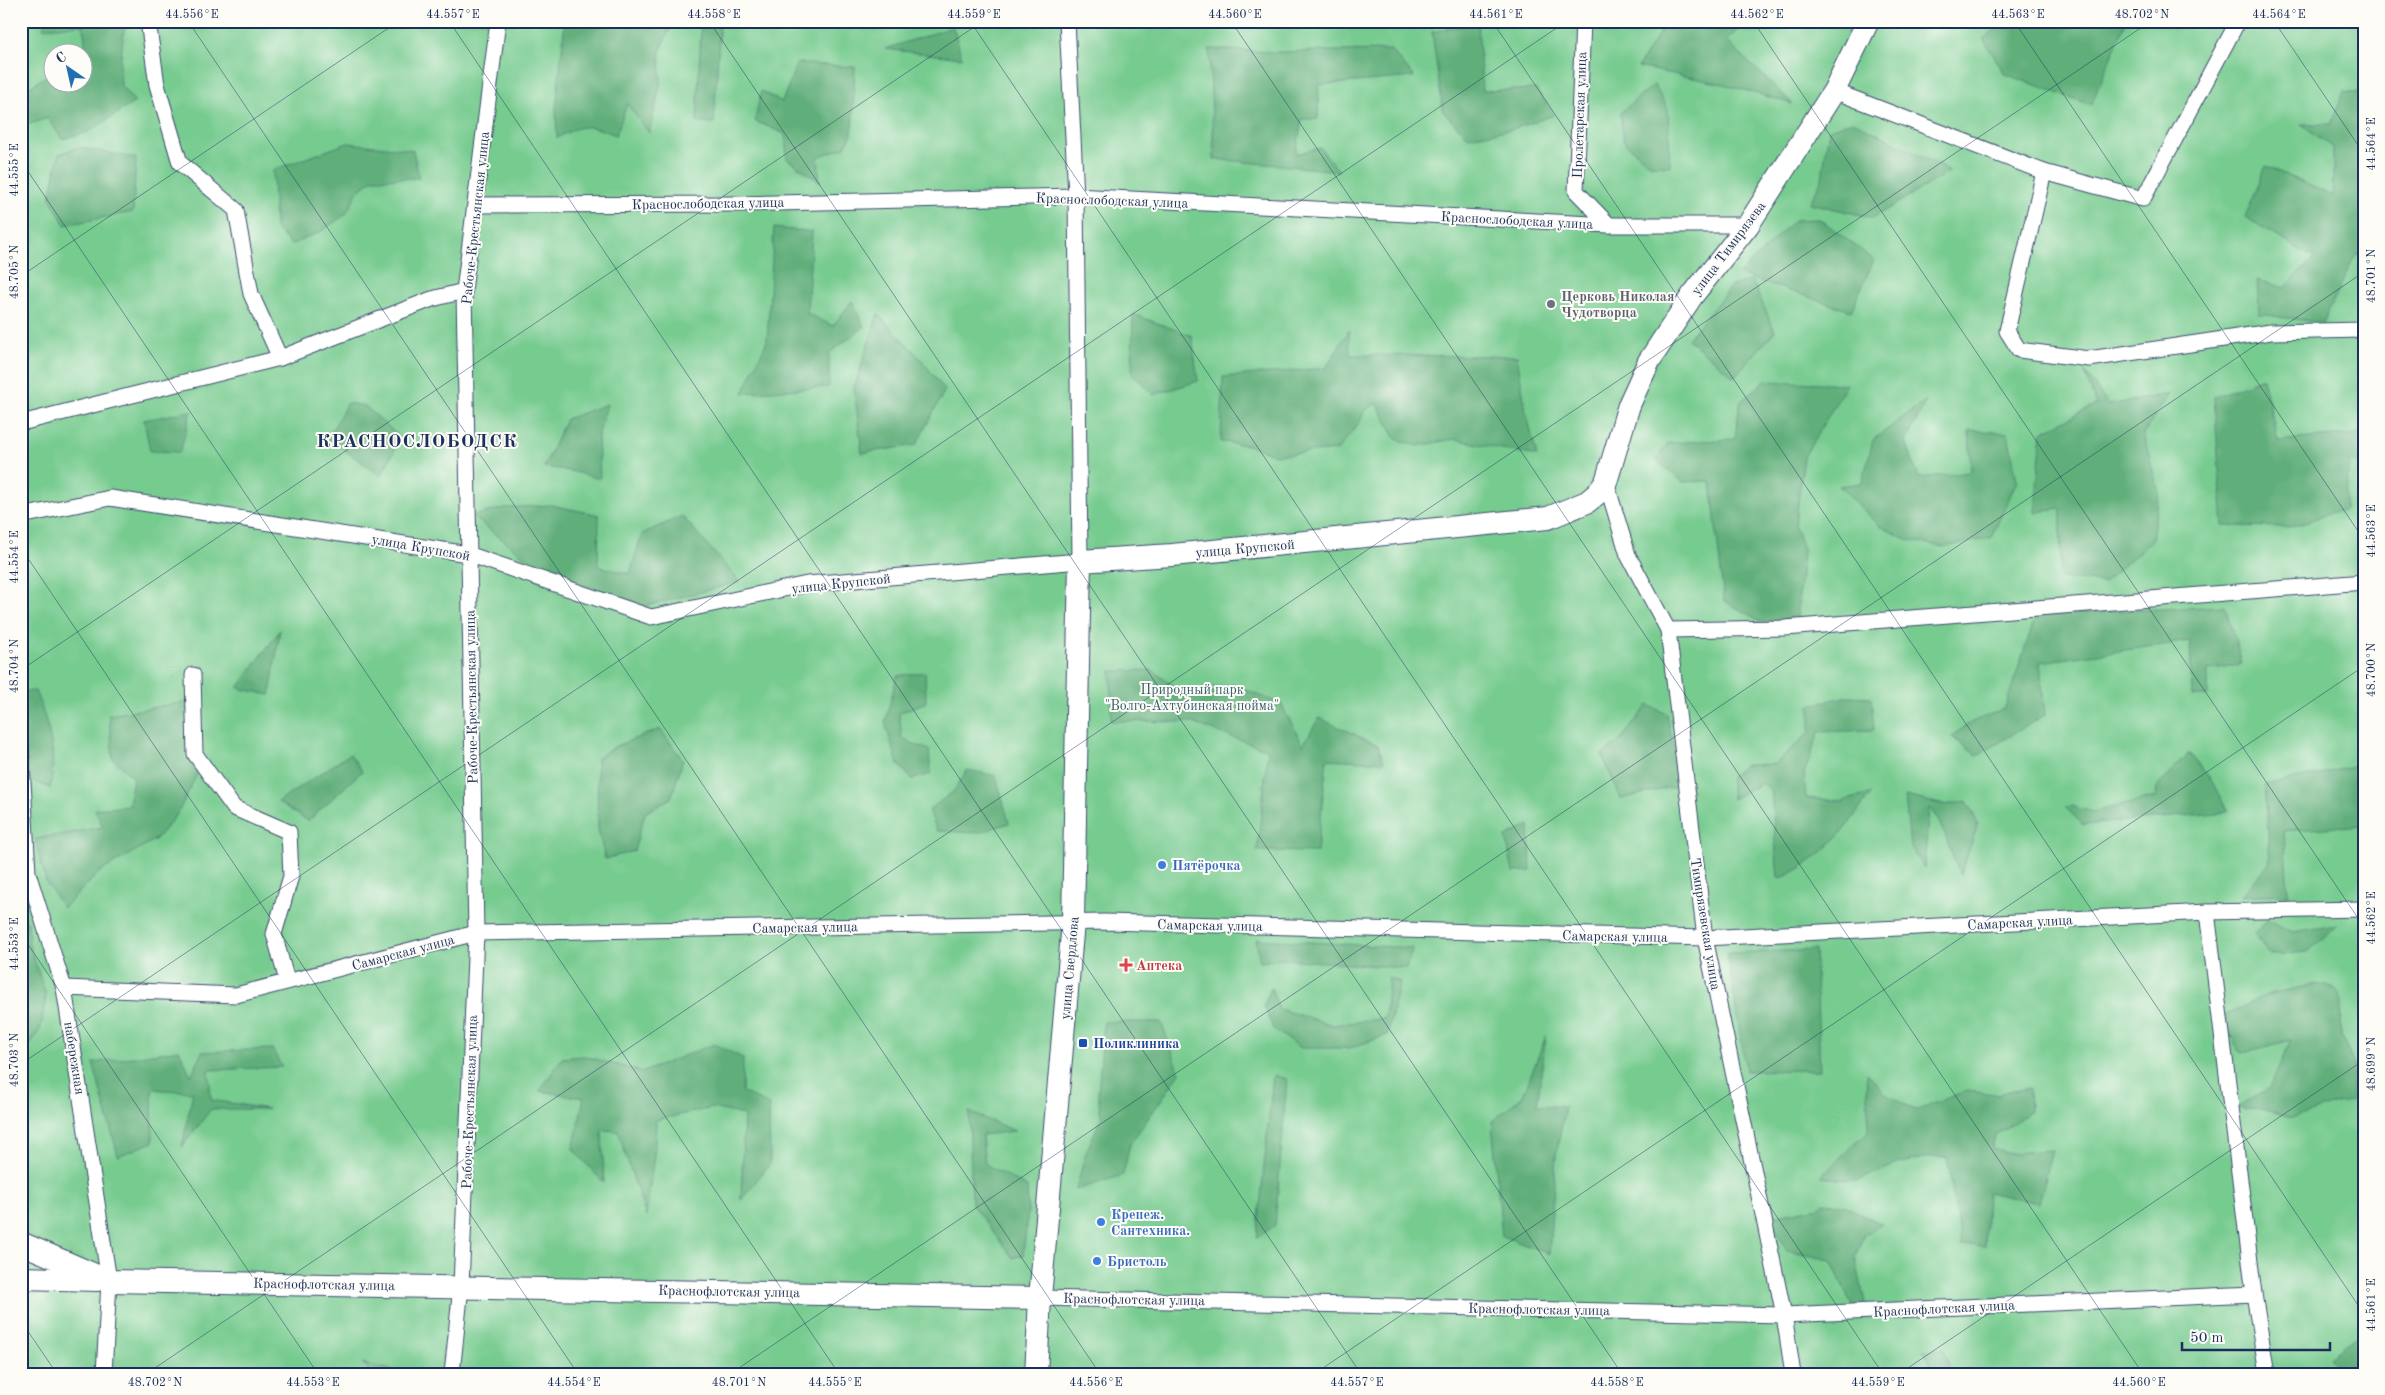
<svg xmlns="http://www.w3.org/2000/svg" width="2385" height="1395" viewBox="0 0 2385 1395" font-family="'Old Standard TT',serif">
<rect width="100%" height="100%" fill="#fdfcf7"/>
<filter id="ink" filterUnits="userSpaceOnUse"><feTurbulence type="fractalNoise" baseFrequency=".02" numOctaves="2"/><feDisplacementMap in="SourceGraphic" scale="10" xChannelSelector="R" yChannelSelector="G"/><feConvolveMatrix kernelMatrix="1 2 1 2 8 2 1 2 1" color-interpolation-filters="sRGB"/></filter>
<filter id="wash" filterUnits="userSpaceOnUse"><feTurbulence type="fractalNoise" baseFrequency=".0096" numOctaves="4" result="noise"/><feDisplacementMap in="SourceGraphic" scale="20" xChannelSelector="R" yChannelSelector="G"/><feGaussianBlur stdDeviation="1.12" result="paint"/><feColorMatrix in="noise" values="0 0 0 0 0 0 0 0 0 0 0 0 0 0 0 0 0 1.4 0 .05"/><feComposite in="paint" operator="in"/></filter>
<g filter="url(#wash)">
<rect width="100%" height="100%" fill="#ebe1be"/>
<path fill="#76cb8f" stroke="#487d76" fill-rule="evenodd" d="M21 21H2364V1374H21ZM52 52H82V82H52Z"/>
<g fill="#60af7a" stroke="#3e6f6c">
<polygon points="46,21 125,21 120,64 121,86 135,102 88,132 62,139 48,118 21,127 21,92 52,73 52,82 82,82 82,52 86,50 83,25 43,28"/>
<path d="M565 21H720L714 123H697L701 25 671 26 660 52 661 82 649 133 627 104 616 135C587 124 584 123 557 138L556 109Z"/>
<polygon points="1667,21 1747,21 1726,41 1793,104 1723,84 1638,67"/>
<polygon points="2006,21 2126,21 2091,105 2005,74 1983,39"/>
<polygon points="1478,23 1482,91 1536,89 1554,115 1513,129 1468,137 1443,112 1432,32"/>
<polygon points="953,27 962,58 885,49"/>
<polygon points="1209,49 1273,52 1391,50 1414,77 1319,85 1318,119 1302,119 1296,154 1320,148 1339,171 1214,159"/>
<polygon points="797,63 855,67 852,134 845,147 818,157 820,182 787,159 785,134 755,121 761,91 782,102"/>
<polygon points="1654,85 1668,109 1670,166 1651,165 1624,142 1620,113"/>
<polygon points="2344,91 2364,93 2364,250 2353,259 2323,323 2259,314 2257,280 2285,288 2314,258 2245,217 2266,166 2333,196 2333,147 2301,124 2331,124"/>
<polygon points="1853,121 1950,171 1873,218 1810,203 1822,179 1829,129"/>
<polygon points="348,143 413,150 419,178 373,179 358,191 346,214 320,232 291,245 275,227 273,170"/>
<polygon points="78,147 136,158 133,212 65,225 50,198 59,154"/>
<polygon points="1820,219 1874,260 1851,311 1739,274 1794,220"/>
<polygon points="774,228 812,232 807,313 833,326 852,301 864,327 829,353 829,387 743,393 767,341"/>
<polygon points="1752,280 1775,331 1734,377 1688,339 1731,286"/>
<polygon points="878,314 919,357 945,390 916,445 862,453 854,388"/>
<polygon points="1133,314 1192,336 1198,381 1153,395 1132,373"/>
<polygon points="1349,330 1350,355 1517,356 1526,412 1537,456 1454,439 1418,446 1396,439 1377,403 1364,411 1361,420 1338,450 1276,455 1248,445 1221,442 1223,377 1326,368"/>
<polygon points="2084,370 2108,405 2169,394 2143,434 2159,493 2152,540 2104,583 2060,578 2061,509 2035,512 2042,432 2096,405"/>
<polygon points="2263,378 2278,441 2364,433 2364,465 2349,462 2345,509 2289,527 2223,526 2214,397"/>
<polygon points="1765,381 1847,384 1804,457 1795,526 1803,549 1797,618 1762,622 1724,601 1711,481 1683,482 1656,460 1668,443 1735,439 1740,402"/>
<polygon points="1926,400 1906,442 1919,478 1971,472 1969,430 2008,433 2017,481 1991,538 1944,547 1907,540 1880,526 1839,486 1862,483 1873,440"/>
<polygon points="347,403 365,406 401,438 381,476 328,438"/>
<polygon points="607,404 598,436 600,479 571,471 544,467 566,419"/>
<polygon points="191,411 180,452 150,451 144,420"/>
<polygon points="551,505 599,515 598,566 630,574 642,534 682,516 740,582 630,610 533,563 472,516 504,508"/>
<polygon points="2225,606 2242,664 2208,670 2208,696 2192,696 2190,641 2040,662 2045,715 1977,756 1951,736 1972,722 2005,708 2036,615"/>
<polygon points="280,630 270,695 238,688"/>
<polygon points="1152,670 1183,693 1234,685 1281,704 1303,745 1319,718 1378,745 1384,762 1327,759 1317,852 1257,851 1268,750 1190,722 1111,721 1111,671"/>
<polygon points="925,672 926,702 899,713 902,739 929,750 931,774 912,779 898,764 885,723 897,676"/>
<path d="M35 691C48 722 58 755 50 788L23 777 21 778V692Z"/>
<path d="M1849 696 1871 697 1874 730 1819 732 1804 774 1806 798 1843 801 1870 794C1850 824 1832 847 1802 867 1793 872 1787 877 1778 878L1771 790 1762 783 1732 799 1730 777 1744 765 1775 764 1810 732V705Z"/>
<polygon points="191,701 197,774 178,813 156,839 101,871 63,908 46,882 35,839 103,827 95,809 129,806 133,777 113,759 109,715"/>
<polygon points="1648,705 1667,714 1681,785 1621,799 1602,755 1620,741"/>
<polygon points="660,729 683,760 671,798 645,813 634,851 605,859 598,829 597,758 614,747"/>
<polygon points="2189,753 2210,778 2228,812 2083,825 2065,807 2072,806 2093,812 2156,797 2157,787"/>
<polygon points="350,754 362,771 308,821 278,802"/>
<polygon points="2364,762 2364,831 2363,825 2284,831 2288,894 2241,896 2270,863 2265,785 2358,766"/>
<polygon points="967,770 996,776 1009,823 977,833 937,831 929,810 954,791"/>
<path d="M1905 796 1945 805 1967 801 1978 824 1961 874C1948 853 1946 825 1929 808L1924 868 1910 846Z"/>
<polygon points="1529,825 1531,871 1513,872 1506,837"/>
<polygon points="21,912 28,924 29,944 46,995 41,1028 21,1059"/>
<polygon points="2267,919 2293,932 2337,925 2308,952 2270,955 2254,934"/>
<polygon points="1256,939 1413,948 1406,968 1282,959 1260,962"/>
<polygon points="1815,950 1820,1070 1746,1071 1727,953"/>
<polygon points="1389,977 1400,982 1387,1035 1350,1048 1301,1048 1273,1029 1264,1005 1271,988 1279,1009 1333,1025 1385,1018"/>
<polygon points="2317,984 2336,989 2342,1001 2341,1034 2354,1065 2351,1100 2292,1118 2275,1112 2237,1107 2269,1088 2291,1040 2241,1053 2220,1018 2265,995"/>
<polygon points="1104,1022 1161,1022 1180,1073 1130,1144 1123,1175 1076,1190 1085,1155 1101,1118 1098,1093"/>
<polygon points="1546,1036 1537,1105 1565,1107 1556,1155 1549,1254 1502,1236 1492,1121 1523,1096"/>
<polygon points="714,1044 743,1058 742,1092 769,1105 770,1164 741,1200 744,1115 712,1108 656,1120 655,1147 646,1217 618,1131 602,1130 604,1183 573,1149 584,1098 540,1091 562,1058 584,1056 643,1072"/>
<polygon points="272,1049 282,1067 209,1070 211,1100 268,1109 211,1109 182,1147 193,1092 152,1089 153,1142 118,1156 93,1063 179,1050 191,1076 202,1052"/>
<polygon points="1866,1073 1885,1093 1915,1110 1966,1091 1996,1094 2029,1088 2030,1112 1996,1134 1992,1148 2011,1153 2052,1150 2038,1203 1987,1192 1985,1246 1961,1245 1947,1157 1925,1158 1897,1164 1856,1181 1820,1177 1869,1130"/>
<polygon points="1273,1075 1287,1079 1275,1225 1257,1238"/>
<polygon points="969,1112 1015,1131 982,1135 985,1164 1027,1187 1028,1212 1023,1255 1013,1258 972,1205"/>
<polygon points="1823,1203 1844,1205 1882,1224 1864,1235 1855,1256 1865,1302 1855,1312 1831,1260 1787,1251 1768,1217 1819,1207"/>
<polygon points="2362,1333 2364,1333 2364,1374 2347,1374 2329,1357"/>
<polygon points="1944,1349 1951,1374 1933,1374 1924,1350"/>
<polygon points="362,1363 393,1370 400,1374 363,1374 369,1369"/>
</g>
</g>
<g filter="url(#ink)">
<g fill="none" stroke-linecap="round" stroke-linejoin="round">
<g stroke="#3a4a6c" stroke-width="17">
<g id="street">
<polyline points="148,21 157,85 180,163 236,210 251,294 280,358"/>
<polyline points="1583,21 1576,191 1609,225"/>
<polyline points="1834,91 2044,172 2143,199 2238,21"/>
<polyline points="2044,172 2007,331 2019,350 2089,359 2271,332 2364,330"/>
<polyline points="476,205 738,204 1076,196 1609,225 1748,225"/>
<polyline points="21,423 280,358 432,299 464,291"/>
<polyline points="1606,482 1628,555 1668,630 1705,938 1784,1315 1793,1374"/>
<polyline points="21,516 110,498 468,554 651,617 807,584 1080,561 1076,196 1067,21"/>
<polyline points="1668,630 1785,628 2364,582"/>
<polyline points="193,675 195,754 234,808 289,832 291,876 274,934 287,981"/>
<polyline points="21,745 28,873 64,988 109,1281 104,1374"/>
<polyline points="2207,912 2254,1294 2267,1374"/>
<polyline points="64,988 236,995 476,933 1105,922 1705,938 2207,912 2364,909"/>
<polyline points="1040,1298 1784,1315 2254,1294"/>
<polyline points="452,1374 461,1286 476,933 464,291 498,21"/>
</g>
</g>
<g stroke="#3a4a6c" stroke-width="24">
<g id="secondary">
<polyline points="21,1243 109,1281 1040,1298"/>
<polyline points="21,1278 98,1280"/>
<polyline points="1036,1374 1040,1298 1073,922 1080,561 1172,555 1548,518 1587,502 1598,493 1606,482 1629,405 1649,361 1692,296 1748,225 1834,91 1868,21"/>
</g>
</g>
<use href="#street" stroke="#fff" stroke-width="15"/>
<use href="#secondary" stroke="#fff" stroke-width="22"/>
</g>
</g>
<path fill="none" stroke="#1b2f5e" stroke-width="1" stroke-opacity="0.45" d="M188 21 1100 1374M449 21 1361 1374M709 21 1622 1374M970 21 1883 1374M1231 21 2143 1374M1492 21 2364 1314M1753 21 2364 927M2014 21 2364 540M2274 21 2364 154M21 161 839 1374M21 276 399 21M21 548 578 1374M21 670 983 21M21 934 318 1374M21 1064 1567 21M21 1321 57 1374M146 1374 2151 21M730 1374 2364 272M1314 1374 2364 666M1899 1374 2364 1060"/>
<circle fill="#6b7280" stroke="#fdfcf7" stroke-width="2" cx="1551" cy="304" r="5"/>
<g fill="#3f7fe0" stroke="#fdfcf7" stroke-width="2">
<circle cx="1162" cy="865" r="5"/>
<circle cx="1101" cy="1222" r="5"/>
<circle cx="1097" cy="1261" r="5"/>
</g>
<path fill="#e0444e" stroke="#fdfcf7" stroke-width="2" d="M1123.5 957.5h5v5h5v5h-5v5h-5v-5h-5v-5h5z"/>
<rect fill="#1a4fb4" stroke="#fdfcf7" stroke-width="2" x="1078" y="1038" width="10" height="10" rx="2.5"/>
<g text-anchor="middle" stroke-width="4" stroke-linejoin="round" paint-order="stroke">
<g font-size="14" fill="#1b2f5e" stroke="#fdfcf7">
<text transform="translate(1579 115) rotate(-88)" y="5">Пролетарская улица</text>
<text transform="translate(1112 200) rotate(2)" y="5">Краснослободская улица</text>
<text transform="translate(708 203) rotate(-1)" y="5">Краснослободская улица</text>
<text transform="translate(475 218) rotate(-84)" y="5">Рабоче-Крестьянская улица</text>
<text transform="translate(1517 220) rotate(3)" y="5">Краснослободская улица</text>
<text transform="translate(1728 248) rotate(-53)" y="5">улица Тимирязева</text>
<text transform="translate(421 547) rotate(10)" y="5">улица Крупской</text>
<text transform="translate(1245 548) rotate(-5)" y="5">улица Крупской</text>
<text transform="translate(841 583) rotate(-6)" y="5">улица Крупской</text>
<text transform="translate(471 697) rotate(-91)" y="5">Рабоче-Крестьянская улица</text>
<text transform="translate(2020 922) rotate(-3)" y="5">Самарская улица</text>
<text transform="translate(1706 924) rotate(81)" y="5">Тимирязевская улица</text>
<text transform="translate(1210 925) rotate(1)" y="5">Самарская улица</text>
<text transform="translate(805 927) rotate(-1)" y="5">Самарская улица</text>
<text transform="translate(1615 936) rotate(1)" y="5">Самарская улица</text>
<text transform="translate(403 952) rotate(-15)" y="5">Самарская улица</text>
<text transform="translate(1069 968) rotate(-85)" y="5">улица Свердлова</text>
<text transform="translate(75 1058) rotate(81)" y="5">набережная</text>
<text transform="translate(469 1102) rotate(-88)" y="5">Рабоче-Крестьянская улица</text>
<text transform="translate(324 1284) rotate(1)" y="5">Краснофлотская улица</text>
<text transform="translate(729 1291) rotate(1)" y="5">Краснофлотская улица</text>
<text transform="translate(1134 1299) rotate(1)" y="5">Краснофлотская улица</text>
<text transform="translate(1944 1308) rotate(-3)" y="5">Краснофлотская улица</text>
<text transform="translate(1539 1309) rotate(1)" y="5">Краснофлотская улица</text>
</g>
<g font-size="14" font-weight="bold" fill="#5b616d" stroke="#fdfcf7" text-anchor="start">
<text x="1561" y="301">Церковь Николая<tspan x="1561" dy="16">Чудотворца</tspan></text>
</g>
<g font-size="14" fill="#365e6d" stroke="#fdfcf7">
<text x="1192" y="694">Природный парк<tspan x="1192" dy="16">"Волго-Ахтубинская пойма"</tspan></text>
</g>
<g font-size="14" font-weight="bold" fill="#366cbe" stroke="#fdfcf7" text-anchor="start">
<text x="1172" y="870">Пятёрочка</text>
<text x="1111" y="1219">Крепеж.<tspan x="1111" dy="16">Сантехника.</tspan></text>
<text x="1107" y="1266">Бристоль</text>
</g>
<g font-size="14" font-weight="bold" fill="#be3a42" stroke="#fdfcf7" text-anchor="start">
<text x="1136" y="970">Аптека</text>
</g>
<g font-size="14" font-weight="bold" fill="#164399" stroke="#fdfcf7" text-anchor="start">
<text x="1093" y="1048">Поликлиника</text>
</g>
<g font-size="19" font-weight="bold" letter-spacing="1" fill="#1b2f5e" stroke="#fdfcf7">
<text x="417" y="447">КРАСНОСЛОБОДСК</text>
</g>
</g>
<rect width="2385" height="1395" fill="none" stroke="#fdfcf7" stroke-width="55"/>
<g transform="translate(68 68) rotate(326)"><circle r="24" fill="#fdfcf7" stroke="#a3aaba"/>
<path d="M0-4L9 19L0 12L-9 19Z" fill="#1f6fb2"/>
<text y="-8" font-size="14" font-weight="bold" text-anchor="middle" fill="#1b2f5e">С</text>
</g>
<path d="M2182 1342v8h148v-8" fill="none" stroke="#1b2f5e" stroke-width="2.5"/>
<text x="2190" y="1342" font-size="15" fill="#1b2f5e" stroke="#fdfcf7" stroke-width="4" paint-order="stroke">50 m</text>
<rect x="28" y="28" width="2330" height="1340" fill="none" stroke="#1b2f5e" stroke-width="2"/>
<g font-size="12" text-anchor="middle" fill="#1b2f5e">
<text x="192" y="18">44.556°E</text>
<text x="453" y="18">44.557°E</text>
<text x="714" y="18">44.558°E</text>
<text x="974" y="18">44.559°E</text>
<text x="1235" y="18">44.560°E</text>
<text x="1496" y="18">44.561°E</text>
<text x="1757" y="18">44.562°E</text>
<text x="2018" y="18">44.563°E</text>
<text x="2142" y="18">48.702°N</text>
<text x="2279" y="18">44.564°E</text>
<text transform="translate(2371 144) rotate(-90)" y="4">44.564°E</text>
<text transform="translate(14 170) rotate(-90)" y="4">44.555°E</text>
<text transform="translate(14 272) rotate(-90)" y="4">48.705°N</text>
<text transform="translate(2371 276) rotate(-90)" y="4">48.701°N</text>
<text transform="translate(2371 531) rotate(-90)" y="4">44.563°E</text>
<text transform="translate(14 557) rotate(-90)" y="4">44.554°E</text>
<text transform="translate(14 666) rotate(-90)" y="4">48.704°N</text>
<text transform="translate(2371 670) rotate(-90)" y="4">48.700°N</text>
<text transform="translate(2371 918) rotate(-90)" y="4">44.562°E</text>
<text transform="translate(14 944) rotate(-90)" y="4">44.553°E</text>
<text transform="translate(14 1060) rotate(-90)" y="4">48.703°N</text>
<text transform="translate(2371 1064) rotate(-90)" y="4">48.699°N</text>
<text transform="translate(2371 1305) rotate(-90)" y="4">44.561°E</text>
<text x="155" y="1386">48.702°N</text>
<text x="313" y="1386">44.553°E</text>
<text x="574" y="1386">44.554°E</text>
<text x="739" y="1386">48.701°N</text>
<text x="835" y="1386">44.555°E</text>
<text x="1096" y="1386">44.556°E</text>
<text x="1357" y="1386">44.557°E</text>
<text x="1617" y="1386">44.558°E</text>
<text x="1878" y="1386">44.559°E</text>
<text x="2139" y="1386">44.560°E</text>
</g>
</svg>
